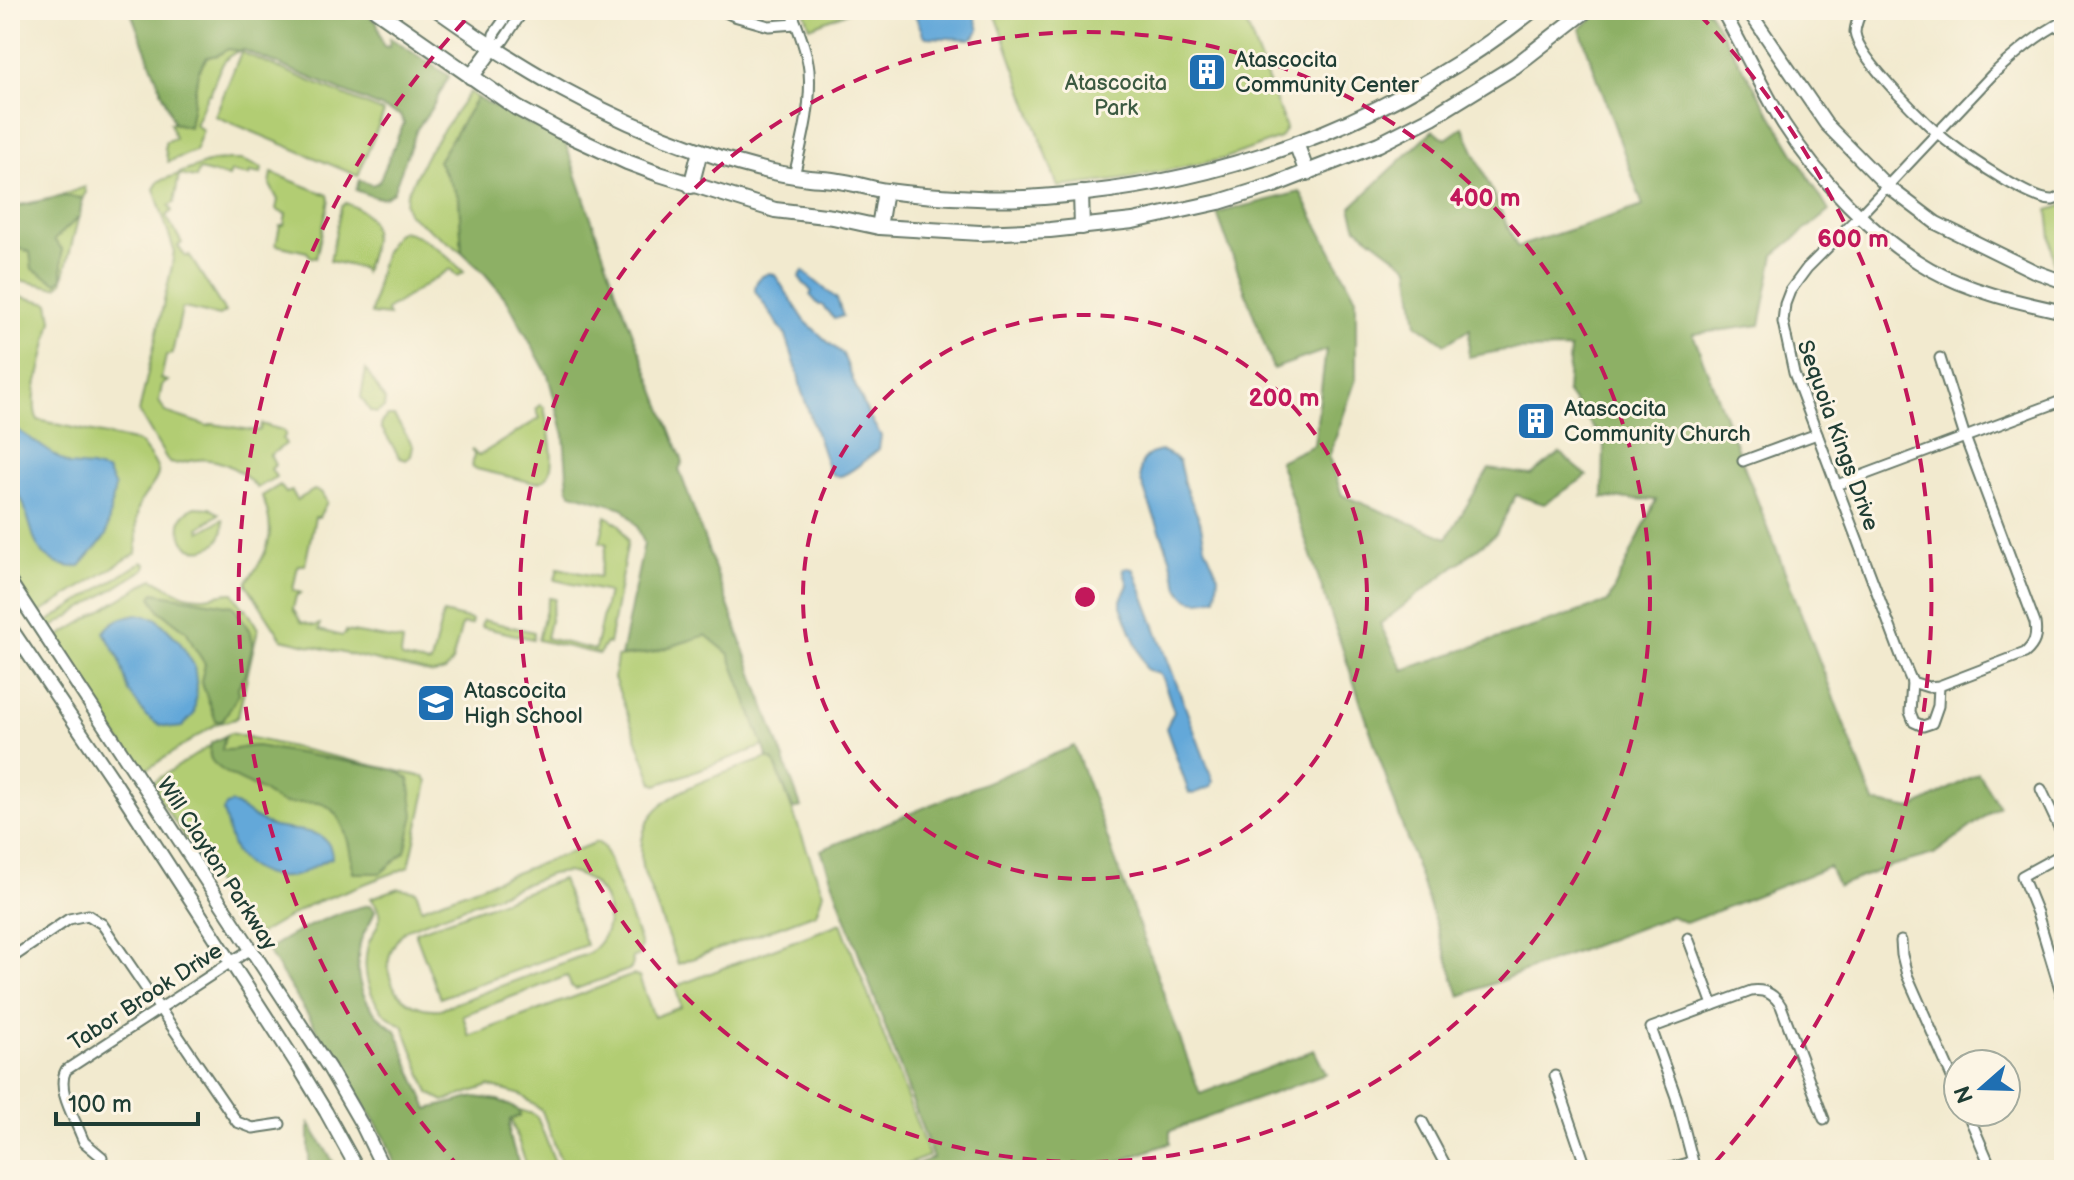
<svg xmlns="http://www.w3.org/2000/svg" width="2074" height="1180" viewBox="0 0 2074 1180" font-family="'Balsamiq Sans',sans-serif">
<rect width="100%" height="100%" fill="#fcf5e5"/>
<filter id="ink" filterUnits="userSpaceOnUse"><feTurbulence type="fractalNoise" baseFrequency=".0125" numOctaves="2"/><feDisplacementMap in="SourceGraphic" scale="16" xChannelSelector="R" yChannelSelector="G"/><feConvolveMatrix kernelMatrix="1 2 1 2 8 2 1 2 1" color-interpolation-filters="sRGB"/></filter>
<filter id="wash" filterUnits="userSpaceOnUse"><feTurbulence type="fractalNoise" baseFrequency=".006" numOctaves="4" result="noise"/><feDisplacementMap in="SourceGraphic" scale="32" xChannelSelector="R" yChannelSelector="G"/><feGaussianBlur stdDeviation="1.8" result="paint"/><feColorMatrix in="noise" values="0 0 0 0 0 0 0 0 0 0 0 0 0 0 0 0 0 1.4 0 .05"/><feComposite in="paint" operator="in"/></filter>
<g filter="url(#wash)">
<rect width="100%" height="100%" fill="#f2eacf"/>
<g fill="#b2cd73" stroke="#688554" stroke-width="2" fill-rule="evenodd">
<polygon points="804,10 853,10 810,27"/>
<polygon points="994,10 1241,10 1286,128 1280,138 1223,159 1120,180 1058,187"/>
<path d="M228 49 239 51C220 57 217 77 210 94H208L195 125 203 130 195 151 168 162 165 149V142L175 138 170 123 189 126 198 72 207 57 218 55Z"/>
<polygon points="241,52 384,112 358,176 215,116"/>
<polygon points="470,92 477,98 438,161 459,198 462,252 408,214 405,203 407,193 428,152"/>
<polygon points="228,160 242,160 262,168 261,174 250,172 249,176 231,172 229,177 199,170 196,178 180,175 180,173 213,161"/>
<polygon points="272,173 328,195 329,200 316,258 311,257 307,252 276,245 280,225 284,225 286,214 278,211 276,209 278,200 270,185"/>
<path d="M179 174 174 203 169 206 172 211 166 216 182 243 178 246 186 257 189 255 225 312 219 316 184 308 182 309 172 354 166 356 161 379 168 381 162 385 159 401 165 412 208 426 213 424 257 431 260 430 261 424 282 430 286 434 283 439 286 444 270 455 275 465 271 469 276 477 257 488C241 469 219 457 195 460 185 461 179 466 169 463L139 412 172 266 174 250 154 189 159 181Z"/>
<polygon points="85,187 86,193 84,195 62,283 57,287 52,287 10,278 10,207 53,198"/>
<path d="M346 203C352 206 358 208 363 212 382 226 370 254 364 272L361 268 330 261 341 207Z"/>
<polygon points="2064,204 2064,277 2055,274 2048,210 2059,207"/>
<path d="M401 231C424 234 447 256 464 272L457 276 450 269 386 310 389 316 371 314C376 292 380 242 401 231Z"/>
<path d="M10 294 49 303 52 320 40 373C35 383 32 410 38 420L138 442 141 444C146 451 156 462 158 471 160 479 144 494 140 503 133 520 139 536 136 553L40 613 36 612 10 573Z"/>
<polygon points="366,370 385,400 384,408 376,413 370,411 361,397"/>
<path d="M541 405 544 407C547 426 566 487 531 482L472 468 474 454 471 449 478 456 540 418 536 409Z"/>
<polygon points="388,416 394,416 413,446 411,456 406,460 400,458 381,427 382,421"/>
<path d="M280 485 286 493 292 491 297 500 314 490 321 492 327 502 319 517H315L305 565H298L293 590 301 593 296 596 293 609 301 622 315 626 320 624 319 630 342 636 345 634 346 631 403 641 401 655 402 658 429 664 431 663 443 613 472 620 471 625 462 624 452 662 445 671 434 674 282 639 247 585V581C270 552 277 531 262 496Z"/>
<path d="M195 507 210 508 219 514 199 528 200 532 223 519C226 540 211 554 190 548 176 534 175 516 195 507Z"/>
<polygon points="606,516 620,525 628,541 609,644 606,643 599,654 538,640 549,598 555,599 546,638 595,650 608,592 555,580 558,568 599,577 607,544 600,542"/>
<polygon points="142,562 146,564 145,569 51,628 48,630 46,628 47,622"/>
<path d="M153 579C169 587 181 597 201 597 212 598 222 592 233 593L243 609 246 608 258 629 238 716 235 719 216 724 143 772 140 771 56 643V638Z"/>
<polygon points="483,620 534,632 533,639 481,627"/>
<polygon points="706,635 729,654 764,746 657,785 653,783 614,678 617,657 650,653"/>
<polygon points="230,733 424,777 428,782 409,867 309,905 251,939 150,784"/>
<path d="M768 758 774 761 823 893 816 913 678 964 642 867C640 852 641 837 647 823 665 787 733 771 768 758Z"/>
<path d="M597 842 604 847 641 945 639 955 632 958 633 963 631 969 576 989 571 986 567 976 463 1015 469 1036 633 975 639 977 654 1017 681 1007 676 989 679 985 841 923 929 1156 893 1170H564L542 1111 521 1095 489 1086 444 1101 429 1093 403 1025C372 1013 360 975 368 945 371 936 377 929 379 921 381 913 376 904 371 898L399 888 416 891 422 908ZM566 872C609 878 624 926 589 953L440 1009C392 1012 370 961 407 929L551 874Z"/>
<polygon points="562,879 586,945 440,998 415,932"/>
<polygon points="519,1110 533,1114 537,1117 558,1170 528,1170 511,1119"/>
</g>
<g fill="#8db065" stroke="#56764c" stroke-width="2">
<path d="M130 10H360L377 22 383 46 389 47 390 38 449 76 433 106 417 129 393 192C381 203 369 195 356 190L359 180 372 185 379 182 404 123 400 115 244 50 239 51 228 49 218 55 207 57 198 72 189 127 174 123Z"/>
<polygon points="1602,10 1708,10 1829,211 1774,255 1760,325 1693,334 1874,802 1912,809 1978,773 1999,806 1934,854 1891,866 1838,886 1829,867 1686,923 1671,916 1460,996 1279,461 1314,445 1326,350 1273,369 1217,213 1300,192 1356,298 1356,379 1329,457 1342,495 1447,538 1489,469 1531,475 1560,453 1587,476 1544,504 1516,495 1496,534 1380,624 1403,670 1608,602 1656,500 1603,498 1604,442 1567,392 1570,349 1505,350 1468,357 1470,329 1445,344 1417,324 1409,267 1357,228 1351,207 1433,130 1446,139 1463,127 1517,247 1643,206 1580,29"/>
<polygon points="477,98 565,142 616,290 683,462 679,469 801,807 793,809 774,761 768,758 729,654 706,635 650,653 621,656 644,543 637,526 623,508 571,493 568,487 564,435 548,375 507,300 485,274 462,252 459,198 438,161"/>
<polygon points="64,196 82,198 80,216 54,240 62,249 62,278 57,283 32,269 30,252 17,248 10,270 10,208"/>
<polygon points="154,593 233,606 251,633 253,643 246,673 238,687 239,694 222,721 216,721 201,681 205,664 194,647 187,632 160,611 151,597"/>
<path d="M225 736 222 750C235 751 244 746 257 746L395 770 409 779 414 815 405 852 381 873H353C351 852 347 824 331 809 318 797 297 806 282 803 274 801 268 794 261 790 248 783 221 773 212 761 208 756 210 749 211 743Z"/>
<polygon points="1074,746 1200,1094 1314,1050 1326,1074 1170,1131 1170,1143 1096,1170 903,1170 933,1158 821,850"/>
<path d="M370 905 375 910C372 923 362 932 360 944 352 981 365 1011 396 1030L410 1068 428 1109 475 1097 498 1100 519 1110 520 1116 510 1120 509 1136 521 1170H397L385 1138 267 950C293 932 339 910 370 905Z"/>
<polygon points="309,1123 338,1170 309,1170"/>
</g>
<g fill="#64a8d9" stroke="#427286" stroke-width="2">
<polygon points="913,10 973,10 979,30 975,36 970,39 926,37 923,34"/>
<polygon points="803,271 837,299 843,316 834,319 822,305 819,305 810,295 812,292 806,285 804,284 799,277"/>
<path d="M769 273 775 275 805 321 829 343 843 354 855 385 869 416 881 436 879 449C870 456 851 474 840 476 834 477 833 474 829 471L801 389 798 373 786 336 755 291C755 281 759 277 769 273Z"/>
<polygon points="10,327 18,347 14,416 18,430 69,465 91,467 107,471 115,487 106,536 80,566 71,567 58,564 43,554 35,541 23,502 10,480"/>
<path d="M1163 451 1173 456 1179 462 1185 487 1200 521 1205 546 1218 576 1216 598C1205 601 1191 605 1182 593 1176 584 1173 568 1170 557 1163 537 1155 518 1147 498 1145 491 1140 482 1140 474 1140 459 1149 452 1163 451Z"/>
<polygon points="1128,567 1134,570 1213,781 1211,787 1193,794 1189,793 1166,728 1174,712 1163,679 1159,674 1146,669 1121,606 1121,600 1128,585 1123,569"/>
<path d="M137 614 156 618 179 641 194 665 197 688 194 714 182 727 174 728 159 725 146 716 129 692 119 658 104 632C113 620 122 617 137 614Z"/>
<path d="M232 803C245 810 257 821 271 826 291 833 331 824 332 858 320 862 309 870 298 875 276 882 249 872 236 853 229 841 227 824 223 811L226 806Z"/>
</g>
</g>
<g filter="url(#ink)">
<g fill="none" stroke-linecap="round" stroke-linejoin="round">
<g stroke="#697a6a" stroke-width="13">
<g id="street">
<polyline points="511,10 494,34 492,49 503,41 519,17 517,10"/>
<polyline points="721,10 734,16 769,26 796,24"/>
<path d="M791 10C798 29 807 50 809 70 812 106 802 141 794 176"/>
<path d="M1863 10C1859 15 1855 26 1855 33 1858 58 1929 128 1951 144 1968 157 2033 202 2053 200 2057 199 2060 197 2064 194"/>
<path d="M1940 358 1965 437 2035 623C2037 637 2035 644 2025 653L1939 686 1928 687 1912 682 1903 661 1794 373 1783 322 1785 304 1790 291 1807 268 1860 215 1993 74C2016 53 2037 35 2064 21"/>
<polyline points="1743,461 1817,434"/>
<polyline points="1837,485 2064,400"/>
<polyline points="1912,682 1910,712 1914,722 1923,726 1932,723 1938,706 1939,686"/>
<polyline points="2041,789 2064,838"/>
<polyline points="2064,853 2022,876 2037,913 2064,1002"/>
<polyline points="1688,938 1713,1005"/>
<polyline points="1901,941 1902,955 1907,975 1958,1091"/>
<polyline points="10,959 69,919 88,915 102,924 237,1122 253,1128 280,1124"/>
<polyline points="1555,1076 1587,1170"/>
<polyline points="1967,1112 1992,1170"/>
<polyline points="1422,1121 1448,1170"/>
<path d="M102 1157 84 1142 81 1135C74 1117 56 1089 66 1070L251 949"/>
<polyline points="1663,1170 1692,1162"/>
<path d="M1695 1170 1676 1097 1651 1028 1751 991C1765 989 1774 994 1781 1006L1824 1119"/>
</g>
</g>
<g stroke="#697a6a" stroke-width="16">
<g id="secondary">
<path d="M1722 10C1743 47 1761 86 1783 123 1818 178 1873 237 1930 269 1971 292 2019 302 2064 312"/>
<polyline points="1748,10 1826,124 1887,186 1936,223 2034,271 2064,282"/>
<polyline points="10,582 329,1068 362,1125 384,1170"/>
<polyline points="10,627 114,781 300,1069 326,1112 358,1170"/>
</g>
</g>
<g stroke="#697a6a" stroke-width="18">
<g id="primary">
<polyline points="376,10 517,108 560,131 627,162 659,174 775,210 833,217 879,227 980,233 1050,230 1133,221 1219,202 1274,185 1379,144 1432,117 1515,66 1587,10"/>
<path d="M438 10C521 69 601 116 698 150 731 162 774 174 809 178 819 179 829 179 839 181 855 183 871 189 887 191 916 195 947 197 977 198 1013 200 1050 197 1086 193 1250 175 1403 113 1533 10"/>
<polyline points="471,77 492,49"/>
<polyline points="1296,143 1307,173"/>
<polyline points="691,186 700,151"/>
<polyline points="1081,193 1082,227"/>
<polyline points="879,227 885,191"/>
</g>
</g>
<use href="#street" stroke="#fff" stroke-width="9"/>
<use href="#secondary" stroke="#fff" stroke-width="12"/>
<use href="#primary" stroke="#fff" stroke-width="14"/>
</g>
</g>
<g fill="none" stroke="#c2185b" stroke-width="4" stroke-dasharray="14 10">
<circle cx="1085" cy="597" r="282"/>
<circle cx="1085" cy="597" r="565"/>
<path d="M461 1169A847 847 0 0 1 471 14M1699 14A847 847 0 0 1 1709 1169"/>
</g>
<defs>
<g id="building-square" transform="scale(2)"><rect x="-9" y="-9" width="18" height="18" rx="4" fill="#1f6fb2" stroke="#fcf5e5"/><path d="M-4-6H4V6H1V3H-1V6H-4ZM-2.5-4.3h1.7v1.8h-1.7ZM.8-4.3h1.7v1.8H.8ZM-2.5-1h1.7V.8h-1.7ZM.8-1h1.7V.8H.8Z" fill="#fff"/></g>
<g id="school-square" transform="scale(2)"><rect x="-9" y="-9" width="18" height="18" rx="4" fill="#1f6fb2" stroke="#fcf5e5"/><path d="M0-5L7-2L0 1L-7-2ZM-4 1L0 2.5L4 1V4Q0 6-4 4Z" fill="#fff"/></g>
</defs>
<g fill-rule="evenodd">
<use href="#building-square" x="1207" y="72"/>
<use href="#building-square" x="1536" y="421"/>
<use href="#school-square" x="436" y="703"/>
</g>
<g text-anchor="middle" stroke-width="6" stroke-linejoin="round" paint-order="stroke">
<g font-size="22" fill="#1f3d34" stroke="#fcf5e5" text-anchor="start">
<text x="1235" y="67">Atascocita<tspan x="1235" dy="25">Community Center</tspan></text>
<text x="1564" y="416">Atascocita<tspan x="1564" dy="25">Community Church</tspan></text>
<text x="464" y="698">Atascocita<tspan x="464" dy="25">High School</tspan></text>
</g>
<g font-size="22" fill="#3c5a41" stroke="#fcf5e5">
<text x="1116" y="90">Atascocita<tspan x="1116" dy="25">Park</tspan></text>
</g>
<g font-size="22" fill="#1f3d34" stroke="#fcf5e5">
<text transform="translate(1839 435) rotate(70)" y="8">Sequoia Kings Drive</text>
<text transform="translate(218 863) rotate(57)" y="8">Will Clayton Parkway</text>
<text transform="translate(145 996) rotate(-33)" y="8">Tabor Brook Drive</text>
</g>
</g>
<circle cx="1085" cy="597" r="12" fill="#c2185b" stroke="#fcf5e5" stroke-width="4"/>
<g font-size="24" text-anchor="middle" font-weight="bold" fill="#c2185b" stroke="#fcf5e5" stroke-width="6" stroke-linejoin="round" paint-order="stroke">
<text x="1485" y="206">400 m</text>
<text x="1853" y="247">600 m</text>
<text x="1284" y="406">200 m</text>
</g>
<rect width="2074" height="1180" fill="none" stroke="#fcf5e5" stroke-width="40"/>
<g transform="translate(1982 1088) rotate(250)"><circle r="38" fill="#fcf5e5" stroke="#a4ab9e" stroke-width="2"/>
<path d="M0-6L14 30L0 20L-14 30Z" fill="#1f6fb2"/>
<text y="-12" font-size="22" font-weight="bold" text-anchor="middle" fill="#1f3d34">N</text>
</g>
<path d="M56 1112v12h142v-12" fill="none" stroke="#1f3d34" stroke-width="4"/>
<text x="68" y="1112" font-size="24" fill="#1f3d34" stroke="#fcf5e5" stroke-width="6" paint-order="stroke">100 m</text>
</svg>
